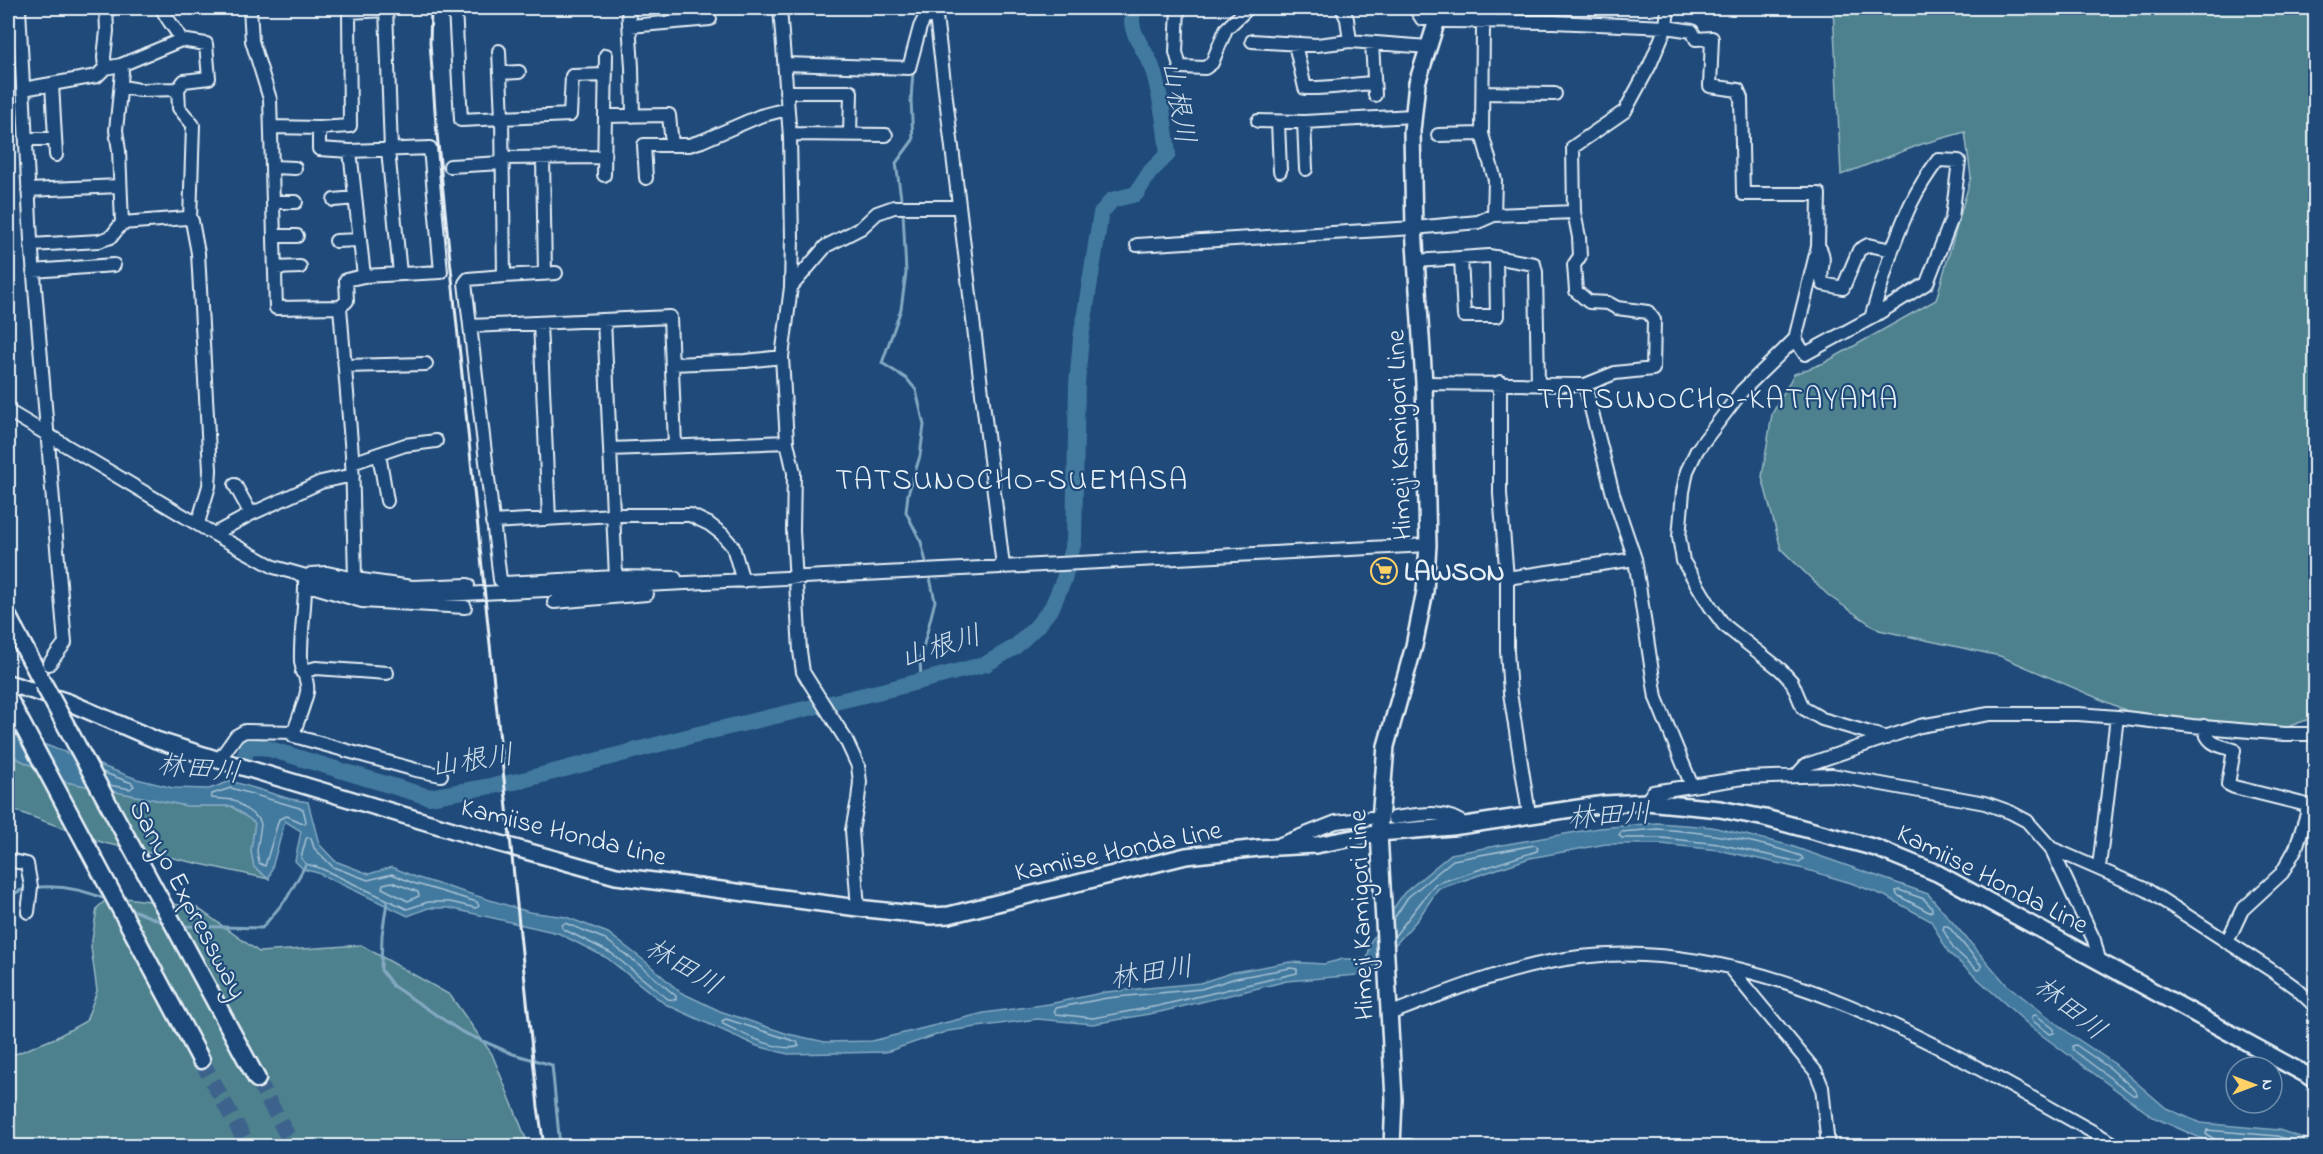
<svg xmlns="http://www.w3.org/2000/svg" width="2323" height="1154" font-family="'Indie Flower','Klee One',sans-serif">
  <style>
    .green { fill: #4d818e; stroke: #9ab9c3; stroke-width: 1.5 }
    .water { fill: #42799e; stroke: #84a9c2; stroke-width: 1.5 }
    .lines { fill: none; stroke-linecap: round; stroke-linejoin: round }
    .shore { stroke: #a6c1d4; stroke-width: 1.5 }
    .stream { stroke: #84a9c2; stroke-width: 3 }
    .river { stroke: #42799e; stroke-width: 16 }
    .highway-tunnel { stroke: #3d638d; stroke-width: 16; stroke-dasharray: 16 8; stroke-linecap: butt }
    .minor-casing { stroke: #e8f1f8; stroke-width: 16 }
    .major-casing { stroke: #e8f1f8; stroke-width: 20 }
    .highway-casing { stroke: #e8f1f8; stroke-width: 21 }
    .minor { stroke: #1f4a7a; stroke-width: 12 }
    .major { stroke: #1f4a7a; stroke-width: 15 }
    .highway { stroke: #1f4a7a; stroke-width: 16 }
    .rail { stroke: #e8f1f8; stroke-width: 3 }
    .highway-bridge-casing { stroke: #e8f1f8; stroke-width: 21; stroke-linecap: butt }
    .highway-bridge { stroke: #1f4a7a; stroke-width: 16 }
    .labels { text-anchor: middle; stroke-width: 4.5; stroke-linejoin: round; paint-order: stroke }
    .street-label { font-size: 27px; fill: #e8f1f8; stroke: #1f4a7a }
    .poi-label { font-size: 27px; font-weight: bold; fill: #e8f1f8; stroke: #1f4a7a; text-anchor: start }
    .water-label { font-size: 28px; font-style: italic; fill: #cfdfea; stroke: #1f4a7a }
    .quarter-label { font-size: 30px; letter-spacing: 1.5px; fill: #e8f1f8; stroke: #1f4a7a }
  </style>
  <rect width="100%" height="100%" fill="#1f4a7a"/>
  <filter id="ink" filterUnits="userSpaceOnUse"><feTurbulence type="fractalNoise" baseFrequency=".0167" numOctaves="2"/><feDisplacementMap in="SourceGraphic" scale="12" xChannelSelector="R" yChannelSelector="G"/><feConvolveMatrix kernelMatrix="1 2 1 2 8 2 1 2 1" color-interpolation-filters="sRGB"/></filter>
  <g filter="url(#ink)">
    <path class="green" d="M1833 8H2315V717L2279 730 2132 713 2000 656 1879 630 1829 596 1781 549 1762 477 1772 414 1794 374 1824 363 1936 300 1971 177 1965 132 1922 144 1841 175Z
      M8 754 66 782 187 806H231L255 823 251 851 254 867 269 879 104 843 8 808Z
      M110 896 196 907 259 952 361 945 450 995 492 1054 529 1146H8V1057L55 1038 86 1021 97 991 91 947 97 908Z"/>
    <path class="water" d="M8 731 137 779 173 788 209 789 231 781 290 799 308 802 319 844 335 861 369 874 392 867 415 877 529 912 566 917 608 933 646 962 680 992 720 1011 788 1034 825 1042 872 1041 984 1013 1049 1004 1106 992 1200 983 1234 972 1290 962 1324 964 1343 959H1367L1371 941 1404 893 1451 854 1599 828 1657 823 1712 827 1788 845 1928 894 2006 984 2070 1034 2115 1064 2166 1108 2200 1123 2279 1130 2315 1142V1146H2218L2153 1117 2032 1028 1948 952 1931 921 1885 896 1851 883 1804 869 1718 850 1661 844H1606L1530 858 1438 889 1418 919 1395 945 1373 967 1357 975 1287 981 1160 1012 1093 1024 1037 1019 948 1031 886 1052 788 1054 757 1046 665 1004 607 958 558 933 449 908H428L408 916 318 873 303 869 295 861 301 831 285 821 269 879 254 867 251 851 255 823 232 806H187L66 782 8 754Z"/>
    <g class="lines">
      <path class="shore" d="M102 772 132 783 134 786 130 789 109 785
        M231 788 303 809 306 821 305 824 287 816 279 819 265 866 259 863 257 851 261 824 259 819 234 800 211 798 212 794Z
        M1657 829C1706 832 1755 840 1801 856L1803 859 1799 862 1719 844 1662 838H1622L1619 835 1621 832Z
        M308 837 311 838 314 848 333 867 368 880 392 874 413 883 477 902 479 906 476 908 450 902H428L407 909 320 868 306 864 301 858 306 839Z
        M392 882 418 892 419 896 408 901 382 888 383 884Z
        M1899 890 1924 899 1932 908V911L1929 912 1897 895 1896 891Z
        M1393 920 1408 897 1453 860 1535 845 1538 847 1537 851 1435 884 1394 937
        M565 923 605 939 642 967 676 996V1000L668 999 611 953 563 929 562 925Z
        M1944 926H1948L1981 965V969L1977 970 1953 948 1943 929Z
        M1290 968 1297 969V973L1158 1006 1093 1018 1056 1014 1054 1012 1056 1008 1107 998 1201 989 1236 978Z
        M2036 1015 2054 1029V1033L2050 1034 2032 1020V1016Z
        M726 1019 797 1042 799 1046C781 1054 741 1033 723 1024L722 1021Z
        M2076 1045 2111 1069 2136 1091 2137 1095H2133L2073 1050 2072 1046Z
        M2218 1146 2216 1140 2206 1134 2207 1130 2277 1136 2310 1146
        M2225 1146 2226 1141 2228 1139 2276 1144 2285 1146"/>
      <path class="stream" d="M902 205 896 163 913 140 911 100 913 71
        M903 211 906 273 901 309 882 363 907 379 916 390 924 425 920 456 908 494 906 512 921 542 927 566
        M921 679 920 660 935 601 929 573
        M33 888C59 884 84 890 108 900
        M8 899 15 893 27 888
        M387 902 382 935 381 970 393 986 462 1032 513 1054 552 1065 560 1146
        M128 908 167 924
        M182 926 262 928 287 898 305 866"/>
      <path class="river" d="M244 759 247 748 263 747 429 797 519 781 694 735 890 689 986 664 1015 647 1037 626 1052 607 1064 579 1074 541 1077 384 1081 338 1101 213 1112 200 1136 194 1150 172 1168 154C1165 125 1161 95 1152 67 1144 46 1126 32 1134 8"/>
      <path class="highway-tunnel" d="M201 1060 248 1146
        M257 1079 293 1146"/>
      <defs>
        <path id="minor" d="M19 8 31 240 65 643 49 664
          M162 8C167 21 176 28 181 40L206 44 209 78 184 81 178 89
          M250 8 252 41 270 99 276 308 340 307
          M386 8 391 150
          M455 8 461 120 502 118 504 276 468 279 465 283 500 580 505 583 616 577
          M628 8 632 67 633 116
          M780 8 790 137 792 238 791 287 782 357 787 442 794 473 793 531 800 651 803 672 846 740 858 766 860 782 858 800 852 830 858 908
          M935 8 1003 566
          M1178 8 1176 52 1180 67 1205 68 1212 63 1226 29 1248 8
          M1342 8 1347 19 1350 41
          M1415 8 1422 19H1437L1445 21 1553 22 1666 27 1692 31 1696 39 1712 38 1710 86 1738 90 1741 98 1743 194H1819L1818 246 1795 339 1742 391 1697 450 1687 471 1683 492 1679 537 1683 561 1710 606 1724 625 1781 670 1792 682 1803 708 1822 719 1887 738
          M1491 8 1483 27 1482 134 1495 180 1494 215
          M630 26 710 19
          M1252 41 1317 45 1350 41 1428 47
          M1372 43 1375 95
          M1295 44 1305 88C1327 89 1352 84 1374 83
          M499 51 502 118 570 115 572 76 606 75
          M785 64 909 68 920 27 925 17 936 15
          M121 65 181 40
          M105 68 121 65 122 72 116 130 119 151 122 223 187 218 192 221 198 253 210 470 209 486 198 523
          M500 73 519 72
          M52 84 56 155
          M122 87 140 90 178 89 179 108 193 125 190 220
          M23 89 97 76 105 68 104 57 107 31 106 8
          M786 92H851L850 135
          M1483 93 1555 94
          M605 116 669 115 672 145
          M1258 121 1304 122 1413 116
          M1278 122 1280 171
          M1304 122 1306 169
          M272 127 319 128V149L350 151 430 148 441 272 364 276 346 280 347 301 340 307 352 455 355 579 327 573 311 574
          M319 128 350 126 349 12 386 10
          M790 134 886 135
          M1438 135 1482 134
          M26 139H55
          M388 150 400 274
          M350 151 364 276
          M502 158 604 157
          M543 158 545 274
          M450 166 502 163
          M273 167 295 168
          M604 175 606 55
          M646 178 644 145H689L702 141 760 116 787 109
          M28 190 120 186
          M334 200 355 198
          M274 202H296
          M274 236H297
          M336 241 360 240
          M31 245 99 241 111 237 122 223
          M1137 245 1414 228 1478 222 1494 215 1574 212
          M1818 246C1829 260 1817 271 1823 284L1843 288 1859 250 1868 245 1892 250C1906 213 1914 192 1938 160L1959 161 1952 218 1927 283 1871 318 1892 250
          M1461 258 1464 316H1497L1496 257
          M1416 261 1489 256 1534 264 1536 272 1538 384
          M275 268 300 267
          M33 271 114 265
          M504 276 556 273
          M791 287 826 246 861 228 877 213 894 207H959
          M604 320 616 577 675 578
          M540 323 549 519
          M470 326 670 317 675 446
          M1795 339 1805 354 1871 318
          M672 364 745 361 782 357
          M345 366 426 364
          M1500 382V494L1507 578V651L1510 693 1529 814
          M1424 383 1585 385 1615 373 1653 369 1654 320 1648 312 1617 308 1608 303 1589 302 1576 291 1574 265 1580 256 1579 237 1574 212 1573 147 1625 111 1650 65 1666 27 1668 8
          M1585 385 1613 494 1635 559 1656 698 1692 786
          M8 411 214 534 274 567 356 590 424 596C759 581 1093 561 1428 545
          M610 449 787 442
          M379 454 387 501
          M352 463 405 445 436 441
          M235 485 251 514
          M492 522 613 515H690L709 524 722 534 733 547 743 581
          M214 534 251 514 321 482 353 475
          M1507 578 1635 559
          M355 579 412 587 468 585
          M305 584 362 601 465 607
          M554 602 647 594
          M302 672 316 668 387 673
          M2204 726C2207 745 2218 745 2234 750L2228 784 2234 787 2307 805V814L2296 848 2282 873 2242 910 2227 942
          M291 733 294 736 416 770 441 775
          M219 760 236 736 245 731 294 732C298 719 304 706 307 692 309 681 302 672 301 661 300 633 306 605 305 577
          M1796 776 1806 765 1920 726 1989 714H2078L2117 717 2192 726 2285 734H2316
          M1646 802 1653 792 1743 778 1832 775 1985 803 2010 812 2027 821 2051 848 2094 940 2099 960
          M1394 818C1418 815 1445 808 1465 825
          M1280 844 1336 822 1370 818
          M2051 848 2147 890 2271 970 2296 988 2316 1007
          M8 860 27 864 31 887 28 912
          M2099 867 2117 717
          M1729 967 1816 1072 1822 1087 1828 1146
          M1389 1014C1451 990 1514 965 1580 957 1768 935 1961 1059 2118 1146
          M1392 1146H1410"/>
        <path id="major" d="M8 683 68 702 156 740 219 760 483 839 616 876 858 908 931 916 949 915 1186 856 1259 848 1316 845 1379 833 1452 827 1605 804 1646 802 1720 809 1765 818 1876 848 1937 873 2316 1080
          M1392 1146 1394 1099 1379 833 1386 746 1414 646 1425 591 1428 545 1424 383 1414 228 1412 131 1417 83 1441 8"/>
        <path id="highway" d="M8 617 43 683
          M8 698 201 1060
          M182 940 257 1079"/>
      </defs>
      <use href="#minor" class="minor-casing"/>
      <use href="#major" class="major-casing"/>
      <use href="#highway" class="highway-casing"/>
      <use href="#minor" class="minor"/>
      <use href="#major" class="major"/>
      <use href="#highway" class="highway"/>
      <path class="rail" d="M431 8 430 43 436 124 538 1107 544 1146"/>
      <defs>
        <path id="highway-bridge" d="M43 683 182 940"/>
      </defs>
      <use href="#highway-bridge" class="highway-bridge-casing"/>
      <use href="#highway-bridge" class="highway-bridge"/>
    </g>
  </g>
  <defs>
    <symbol id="supermarket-ring" viewBox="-11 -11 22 22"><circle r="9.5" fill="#1f4a7a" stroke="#ffd166" stroke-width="1.5"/><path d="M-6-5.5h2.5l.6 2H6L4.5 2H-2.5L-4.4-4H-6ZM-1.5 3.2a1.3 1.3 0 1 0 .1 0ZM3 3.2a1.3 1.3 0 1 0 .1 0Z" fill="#ffd166"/></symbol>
  </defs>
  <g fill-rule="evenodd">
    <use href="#supermarket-ring" x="1369" y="556" width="30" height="30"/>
  </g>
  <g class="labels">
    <g class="street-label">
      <text transform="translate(1398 435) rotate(-92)" y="9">Himeji Kamigori Line</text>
      <text transform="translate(564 831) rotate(14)" y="9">Kamiise Honda Line</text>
      <text transform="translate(1118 850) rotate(-12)" y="9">Kamiise Honda Line</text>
      <text transform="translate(1993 878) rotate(27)" y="9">Kamiise Honda Line</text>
      <text transform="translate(189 899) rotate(62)" y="9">Sanyo Expressway</text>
      <text transform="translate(1360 915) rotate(-92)" y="9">Himeji Kamigori Line</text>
    </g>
    <g class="poi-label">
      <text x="1404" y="580">LAWSON</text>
    </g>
    <g class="water-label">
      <text transform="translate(1180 102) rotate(80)" y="10">山根川</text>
      <text transform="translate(940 645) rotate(-17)" y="10">山根川</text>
      <text transform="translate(472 759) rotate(-9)" y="10">山根川</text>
      <text transform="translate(199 767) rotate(6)" y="10">林田川</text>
      <text transform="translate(1609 814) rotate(-4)" y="10">林田川</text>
      <text transform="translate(684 965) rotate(31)" y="10">林田川</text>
      <text transform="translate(1151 971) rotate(-9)" y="10">林田川</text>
      <text transform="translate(2071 1007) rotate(39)" y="10">林田川</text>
    </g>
    <g class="quarter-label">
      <text x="1718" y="408">TATSUNOCHO-KATAYAMA</text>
      <text x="1012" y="489">TATSUNOCHO-SUEMASA</text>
    </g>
  </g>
  <rect width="2323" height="1154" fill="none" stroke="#1f4a7a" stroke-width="30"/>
  <rect x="15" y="15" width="2293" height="1124" fill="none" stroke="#e8f1f8" stroke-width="2" filter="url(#ink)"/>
  <g transform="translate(2254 1085) rotate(90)"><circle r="28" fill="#1f4a7a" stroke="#6f8dac" stroke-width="1.5"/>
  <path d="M0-4.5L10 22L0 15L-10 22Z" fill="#ffd166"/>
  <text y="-9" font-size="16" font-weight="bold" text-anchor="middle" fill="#e8f1f8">N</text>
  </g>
</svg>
